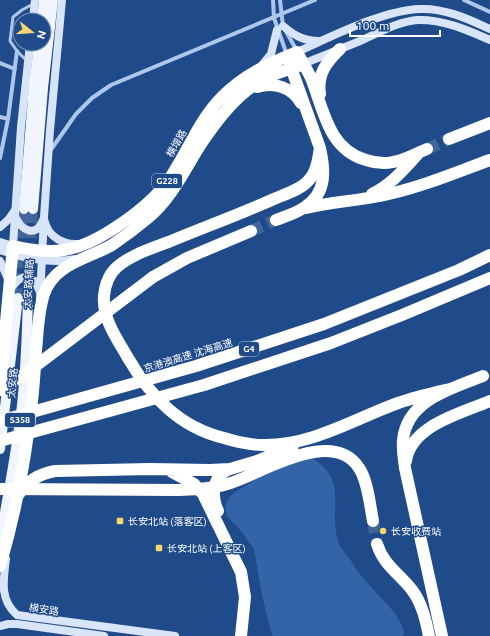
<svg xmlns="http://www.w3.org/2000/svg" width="490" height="636" font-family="Ubuntu,'Noto Sans SC',sans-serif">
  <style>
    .green { fill: #3464a8 }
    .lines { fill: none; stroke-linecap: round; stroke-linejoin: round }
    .primary-tunnel { stroke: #41669c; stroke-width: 10; stroke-dasharray: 10 5; stroke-linecap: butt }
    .highway-tunnel { stroke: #41669c; stroke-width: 12; stroke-dasharray: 12 6; stroke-linecap: butt }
    .lane { stroke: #acc7eb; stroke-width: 3 }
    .street { stroke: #acc7eb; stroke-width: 4 }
    .secondary { stroke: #d8e5f9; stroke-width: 8 }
    .primary { stroke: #f1f6fe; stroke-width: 10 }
    .highway { stroke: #fff; stroke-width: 12 }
    .highway-bridge { stroke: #fff; stroke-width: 12 }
    .poi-dot { fill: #f9d56d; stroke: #204b8b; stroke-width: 1.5 }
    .labels { text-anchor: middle; stroke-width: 3; stroke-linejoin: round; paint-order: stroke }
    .shield { fill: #204b8b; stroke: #bcc9dc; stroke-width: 1 }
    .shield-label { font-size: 9px; font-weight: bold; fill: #fff }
    .street-label { font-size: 10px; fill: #fff; stroke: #204b8b }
    .poi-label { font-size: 10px; fill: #fff; stroke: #204b8b; text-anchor: start }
  </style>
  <rect width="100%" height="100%" fill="#204b8b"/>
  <path class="green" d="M312 458C350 481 327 511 339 544 341 549 346 554 350 559 354 566 358 573 364 579 378 597 398 610 404 632L402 636H273L270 628 262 595 254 549 241 531 227 516 225 506 231 495 267 472 289 461Z"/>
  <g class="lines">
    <path class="primary-tunnel" d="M18 298 24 209
      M28 298 33 209"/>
    <path class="highway-tunnel" d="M427 149 449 139
      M251 231 276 220
      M373 521 377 544"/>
    <path class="lane" d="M27 61 17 51 10 41 13 17 22 10 33 4"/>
    <path class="street" d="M273 0 274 18 287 55
      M280 0 283 26 297 51
      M464 0 490 12
      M0 63 15 69
      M0 117 8 119
      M50 151 76 114 92 98 111 85 315 0
      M0 158 8 119 17 51"/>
    <path class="secondary" d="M33 20 35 0
      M283 26C295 36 304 41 319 41
      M297 52C331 37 383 10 420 9 445 8 468 19 490 29
      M303 64C322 56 341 49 360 41 379 33 396 22 417 20 443 19 467 30 490 40
      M262 65 271 54 277 30
      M15 216C21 230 36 239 43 220
      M45 222C48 236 63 245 77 244
      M0 227 9 219 15 210
      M0 242 13 246 21 127 30 44
      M0 250C25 259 50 264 76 259
      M0 261 8 279
      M10 289 18 280 25 277 35 281 40 292
      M40 298 44 217 50 130 62 0
      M6 559C3 582 0 600 17 615L175 636
      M0 626 8 624H17L104 636"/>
    <path class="primary" d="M42 20 44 0
      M24 209 34 86 39 44
      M33 209 43 88 53 0
      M0 449 18 298
      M0 540C8 495 17 450 22 405 26 369 27 334 28 298"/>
    <path class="highway" d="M257 87C274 82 292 87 301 103
      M320 94C317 75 326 62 340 49
      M449 139 490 123
      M320 148C318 159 317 172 308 181 300 190 285 194 274 199 240 214 205 227 171 241 153 248 132 254 117 267 109 274 105 286 104 296 102 319 118 340 128 358 151 397 179 427 224 438 237 442 250 445 263 445 311 446 354 419 398 403 415 397 433 393 450 389
      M372 194C391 185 403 170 417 155
      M306 208C330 202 355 201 379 196 417 189 454 173 490 160
      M276 220C286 216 297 213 305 207 327 193 325 170 320 148L289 62
      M153 277 187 258 251 231
      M0 387 13 246C30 250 47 253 64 250 98 245 151 206 170 178 188 151 199 120 222 97 243 75 270 63 297 52 301 60 307 69 311 78 324 110 328 149 366 160 375 163 384 164 393 162 405 160 417 153 427 149
      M406 461C411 425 462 413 490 401
      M268 467C294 456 339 437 359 468 368 481 370 506 373 521
      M172 472 194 484 203 494 241 572 245 597 241 636
      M18 495C28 481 38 474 55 471L150 469 210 470 230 469 257 461 293 446
      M218 511C211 496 212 477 229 469
      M377 544C384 566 399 573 412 590 422 603 426 621 429 636
      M0 566C16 512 26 457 32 401 34 384 35 367 36 350 38 331 38 312 44 294 55 263 88 259 112 245 124 237 136 228 148 218 173 197 185 168 203 141 217 120 233 99 254 85 267 75 288 70 303 64
      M442 636 405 468C404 459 402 450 403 440 407 400 451 389 483 376"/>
    <path class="highway-bridge" d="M0 390 29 371 153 277
      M0 421 196 366 324 324 459 270 490 255
      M0 441 204 385 331 343 402 315 490 278
      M0 489 179 490C191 490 204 489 216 487 234 484 252 474 268 467"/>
  </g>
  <g class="poi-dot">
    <rect x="116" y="517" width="8" height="8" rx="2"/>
    <circle cx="383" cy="531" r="4"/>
    <rect x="155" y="544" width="8" height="8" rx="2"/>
  </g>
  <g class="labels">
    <g class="shield">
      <rect x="152" y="174" width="30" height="14" rx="3"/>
      <rect x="239" y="342" width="20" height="14" rx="3"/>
      <rect x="5" y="413" width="30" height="14" rx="3"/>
    </g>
    <g class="shield-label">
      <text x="167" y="184">G228</text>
      <text x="249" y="352">G4</text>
      <text x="20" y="423">S358</text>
    </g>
    <g class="street-label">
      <text transform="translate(176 143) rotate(-60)" y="4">横增路</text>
      <text transform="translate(28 284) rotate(-87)" y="4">太安路辅路</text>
      <text transform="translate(188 355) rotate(-17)" y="4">京港澳高速 沈海高速</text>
      <text transform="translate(12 383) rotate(-85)" y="4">太安路</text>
      <text transform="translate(44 609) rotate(8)" y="4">横安路</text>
    </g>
    <g class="poi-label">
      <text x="128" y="525">长安北站 (落客区)</text>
      <text x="391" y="535">长安收费站</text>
      <text x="167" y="552">长安北站 (上客区)</text>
    </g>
  </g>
  <g transform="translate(32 32) rotate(107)"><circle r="19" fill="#204b8b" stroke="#7993b9"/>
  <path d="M0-3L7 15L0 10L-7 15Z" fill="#f9d56d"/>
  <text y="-6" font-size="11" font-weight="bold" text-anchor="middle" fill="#ffffff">N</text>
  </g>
  <path d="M350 30v6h90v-6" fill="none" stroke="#ffffff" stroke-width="2"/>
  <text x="356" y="30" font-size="12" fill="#ffffff" stroke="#204b8b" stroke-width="3" paint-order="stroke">100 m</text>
</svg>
